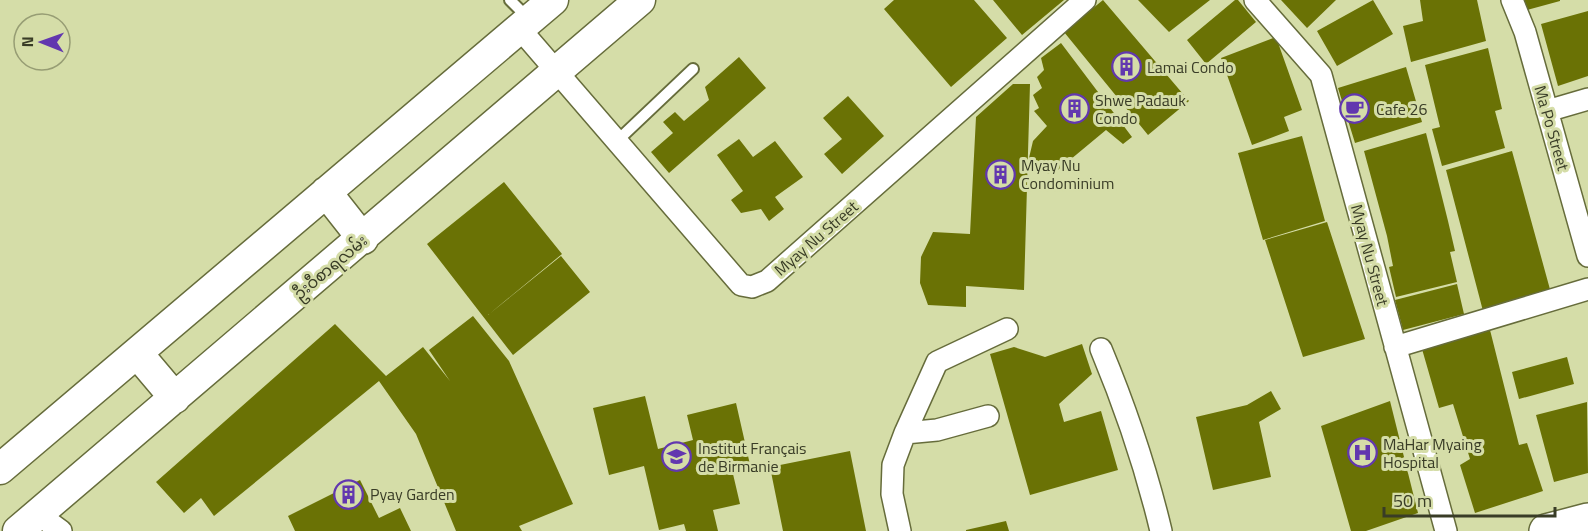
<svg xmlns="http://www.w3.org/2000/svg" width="1588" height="531" font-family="'Titillium Web','Noto Sans Myanmar',sans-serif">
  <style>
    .building { fill: #6a7205 }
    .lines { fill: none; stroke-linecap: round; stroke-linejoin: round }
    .service-casing { stroke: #666c3b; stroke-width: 14 }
    .minor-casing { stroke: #666c3b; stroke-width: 24 }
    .secondary-casing { stroke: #666c3b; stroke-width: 33 }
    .trunk-casing { stroke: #666c3b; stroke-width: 36 }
    .service { stroke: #fff; stroke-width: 10 }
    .minor { stroke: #fff; stroke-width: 21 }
    .secondary { stroke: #fff; stroke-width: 30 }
    .trunk { stroke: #fff; stroke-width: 33 }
    .labels { text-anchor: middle; stroke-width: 6; stroke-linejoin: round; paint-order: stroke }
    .poi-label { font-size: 16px; fill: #393c26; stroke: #d5dda8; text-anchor: start }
    .street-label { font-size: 16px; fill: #393c26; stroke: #d5dda8 }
  </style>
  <rect width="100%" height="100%" fill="#d5dda8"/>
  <path class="building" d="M894 0H974L1007 38 951 87 884 9Z
    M993 0H1064L1022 35Z
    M1103 0 1189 101 1148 135 1064 32Z
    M1138 0H1210L1169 32Z
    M1235 0H1238L1256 22 1206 64 1187 40Z
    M1281 0H1336L1307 28Z
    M1373 0 1393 34 1337 66 1317 31Z
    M1420 0H1477L1486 41 1411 62 1403 26 1423 21Z
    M1524 0H1560V1L1527 10Z
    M1588 11V76L1558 86 1541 24Z
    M1276 37 1302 110 1284 117 1289 131 1252 145 1221 58Z
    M1061 43 1132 137 1123 144 1106 130 1053 174 1036 172 1029 158 1033 141 1047 126 1034 111 1039 108 1033 95 1042 88 1037 77 1044 70 1041 58Z
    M1488 48 1502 109 1495 111 1505 148 1442 166 1432 129 1440 127 1425 65Z
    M739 57 766 88 669 173 651 152 673 133 663 122 675 112 684 121 709 100 705 87Z
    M1406 67 1422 122 1355 143 1338 88Z
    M1013 84H1030L1024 290 966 286V307L928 305 920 283 921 257 933 232 970 234 976 117Z
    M848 96 884 136 842 174 824 154 842 139 823 118Z
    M1426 133 1448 221 1455 251 1450 252 1457 282 1396 297 1389 267 1393 266 1387 236 1364 151Z
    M1302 136 1325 221 1263 240 1238 153Z
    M739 139 753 157 775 141 803 177 775 197 784 209 769 221 761 209 741 213 731 200 743 191 717 155Z
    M1512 151 1551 293 1483 311 1446 170Z
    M504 182 562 254 488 315 561 256 590 292 513 355 427 244Z
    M1327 222 1365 339 1303 357 1265 240Z
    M1457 284 1464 314 1403 330 1395 300Z
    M473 316 509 361 573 504 519 526 522 531H456L416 434 379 381 214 516 201 498 184 513 156 482 335 324 386 376 423 347 450 381 429 350Z
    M1490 330 1519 445 1527 443 1543 491 1475 513 1460 465 1470 459 1453 404 1439 408 1422 349Z
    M1082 344 1092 374 1059 404 1064 422 1101 411 1118 470 1030 495 990 354 1014 347 1045 357Z
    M1567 357 1574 384 1519 399 1512 372Z
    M1271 391 1281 409 1259 422 1271 477 1213 490 1196 417 1247 405Z
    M645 396 658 449 693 440 687 415 736 403 751 469 733 474 740 504 713 510 718 531H686L684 524 659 530 644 466 609 475 593 408Z
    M1390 401 1418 513 1366 531H1351L1321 426Z
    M1587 402 1588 473 1554 482 1536 415Z
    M850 451 866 531H783L770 467Z
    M360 480 379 518 400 508 411 531H295L288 516Z
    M1006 521 1009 531H966V530Z"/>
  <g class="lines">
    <defs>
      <path id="service" d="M510 0 529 19
        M616 142 693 69"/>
      <path id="minor" d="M1255 0 1321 75 1446 531
        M1512 0 1525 32 1588 256
        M520 29 741 285 752 287 767 281 1085 0
        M1547 111 1588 99
        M1395 347 1588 289
        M1101 349C1126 409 1146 468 1161 531
        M905 433 937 362 1007 329
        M38 514 61 531
        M900 531 892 494 893 465 905 433 937 430 988 416"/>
      <path id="secondary" d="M326 192 363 239
        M137 353 175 398
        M0 469 553 0
        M18 531 640 0"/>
      <path id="trunk" d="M1546 531 1588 520"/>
    </defs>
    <use href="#service" class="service-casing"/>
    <use href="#minor" class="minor-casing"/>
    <use href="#secondary" class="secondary-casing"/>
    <use href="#trunk" class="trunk-casing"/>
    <use href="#service" class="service"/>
    <use href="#minor" class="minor"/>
    <use href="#secondary" class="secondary"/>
    <use href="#trunk" class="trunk"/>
  </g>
  <defs>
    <symbol id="building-ring" viewBox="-11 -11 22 22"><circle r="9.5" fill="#d5dda8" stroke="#6237af" stroke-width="1.5"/><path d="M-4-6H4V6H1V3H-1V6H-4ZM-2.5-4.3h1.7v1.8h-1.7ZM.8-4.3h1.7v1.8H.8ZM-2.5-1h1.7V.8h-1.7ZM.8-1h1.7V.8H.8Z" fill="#6237af"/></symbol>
    <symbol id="cafe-ring" viewBox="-11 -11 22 22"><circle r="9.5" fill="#d5dda8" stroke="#6237af" stroke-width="1.5"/><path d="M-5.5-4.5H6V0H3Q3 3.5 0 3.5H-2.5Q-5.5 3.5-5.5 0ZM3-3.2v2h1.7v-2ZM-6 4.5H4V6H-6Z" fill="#6237af"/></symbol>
    <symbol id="hospital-ring" viewBox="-11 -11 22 22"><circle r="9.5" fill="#d5dda8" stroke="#6237af" stroke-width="1.5"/><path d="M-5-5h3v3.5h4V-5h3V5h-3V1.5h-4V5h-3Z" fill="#6237af"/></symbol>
    <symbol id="school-ring" viewBox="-11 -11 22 22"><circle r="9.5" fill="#d5dda8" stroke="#6237af" stroke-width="1.5"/><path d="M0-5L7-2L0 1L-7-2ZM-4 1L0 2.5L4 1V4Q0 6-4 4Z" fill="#6237af"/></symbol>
  </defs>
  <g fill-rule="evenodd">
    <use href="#building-ring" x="1110" y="50" width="33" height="33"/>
    <use href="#building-ring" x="1058" y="92" width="33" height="33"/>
    <use href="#cafe-ring" x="1338" y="92" width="33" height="33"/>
    <use href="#building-ring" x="984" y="158" width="33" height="33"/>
    <use href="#hospital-ring" x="1346" y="436" width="33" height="33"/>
    <use href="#school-ring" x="660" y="440" width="33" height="33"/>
    <use href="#building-ring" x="332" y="478" width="33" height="33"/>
  </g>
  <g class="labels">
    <g class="poi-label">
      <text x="1147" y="73">Lamai Condo</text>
      <text x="1095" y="106">Shwe Padauk<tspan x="1095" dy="18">Condo</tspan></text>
      <text x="1376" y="115">Cafe 26</text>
      <text x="1021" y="171">Myay Nu<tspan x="1021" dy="18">Condominium</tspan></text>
      <text x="1383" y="450">MaHar Myaing<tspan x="1383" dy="18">Hospital</tspan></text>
      <text x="698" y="454">Institut Français<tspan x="698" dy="18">de Birmanie</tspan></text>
      <text x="370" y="500">Pyay Garden</text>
    </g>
    <g class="street-label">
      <text transform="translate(1552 128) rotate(74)" y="6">Ma Po Street</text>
      <text transform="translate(816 238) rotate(-41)" y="6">Myay Nu Street</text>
      <text transform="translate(1370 255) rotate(75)" y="6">Myay Nu Street</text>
      <text transform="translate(330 267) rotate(-40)" y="6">ဦးဝီစာရလမ်း</text>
    </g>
  </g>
  <g transform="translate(42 42) rotate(271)"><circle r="28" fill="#d5dda8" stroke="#979d74" stroke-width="1.5"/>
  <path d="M0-4.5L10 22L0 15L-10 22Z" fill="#6237af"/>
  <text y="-9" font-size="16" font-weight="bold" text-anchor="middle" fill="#393c26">N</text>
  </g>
  <path d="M1384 507v9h171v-9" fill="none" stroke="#393c26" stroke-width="3"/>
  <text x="1393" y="507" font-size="18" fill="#393c26" stroke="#d5dda8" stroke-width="4.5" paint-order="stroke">50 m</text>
</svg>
